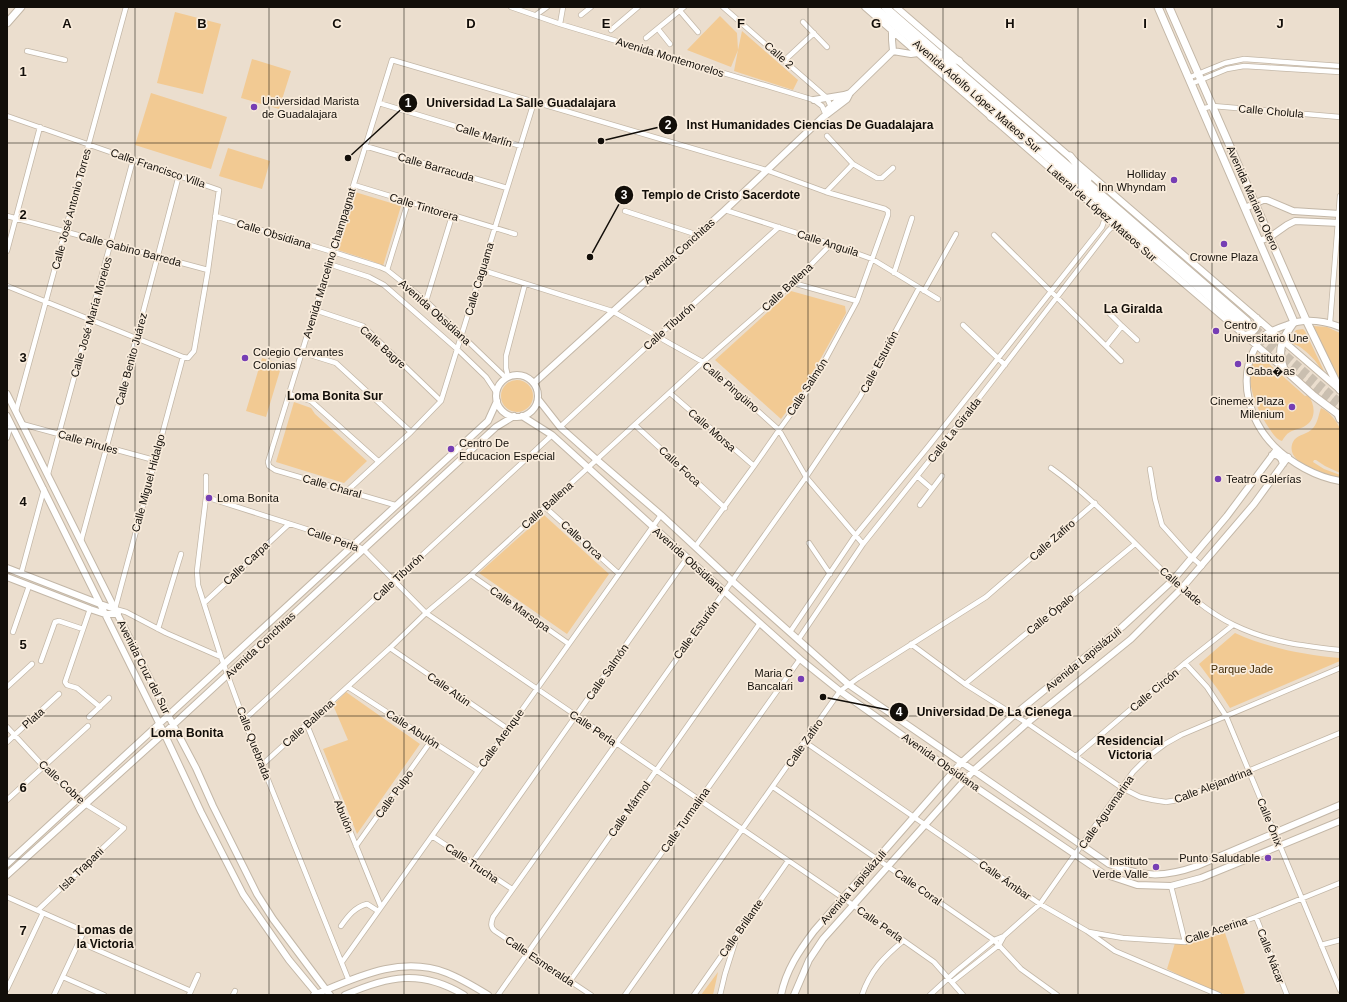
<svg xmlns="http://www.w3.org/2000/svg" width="1347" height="1002" font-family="Arial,sans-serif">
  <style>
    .green { fill: #f2ca93 }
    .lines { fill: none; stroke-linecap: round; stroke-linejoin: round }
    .primary-tunnel { stroke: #cabfb0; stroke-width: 7; stroke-dasharray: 7 3.5; stroke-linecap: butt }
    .street-casing { stroke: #c3b7a7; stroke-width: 6 }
    .secondary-casing { stroke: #c3b7a7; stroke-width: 8 }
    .primary-casing { stroke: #c3b7a7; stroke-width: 9 }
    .street { stroke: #fff; stroke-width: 4.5 }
    .secondary { stroke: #fff; stroke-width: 6 }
    .primary { stroke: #fff; stroke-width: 7 }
    .grid { fill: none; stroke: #120e09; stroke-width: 1; stroke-opacity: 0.55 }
    .poi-dot { fill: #763eb4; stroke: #f8ebdb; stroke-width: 1.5 }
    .labels { text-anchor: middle; stroke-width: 3.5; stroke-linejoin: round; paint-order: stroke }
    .street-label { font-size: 11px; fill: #120e09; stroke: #f8ebdb }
    .poi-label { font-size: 11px; fill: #120e09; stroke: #f8ebdb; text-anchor: start }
    .park-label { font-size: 11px; fill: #422b06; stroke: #f8ebdb }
    .neighbourhood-label { font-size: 12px; font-weight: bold; fill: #120e09; stroke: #f8ebdb }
    .grid-label { font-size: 13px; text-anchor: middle; font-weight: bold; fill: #120e09; stroke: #f8ebdb; stroke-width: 3.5; stroke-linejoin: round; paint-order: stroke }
    .leader { fill: none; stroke: #120e09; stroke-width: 1.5 }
    .callout-dot { fill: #120e09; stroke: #f8ebdb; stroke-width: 1.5 }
    .mark-label { font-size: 12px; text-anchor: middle; font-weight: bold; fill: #fff }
    .callout-label { font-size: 12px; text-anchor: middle; font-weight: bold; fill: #120e09; stroke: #f8ebdb; stroke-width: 3.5; stroke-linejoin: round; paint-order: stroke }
  </style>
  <rect width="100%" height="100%" fill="#ebdece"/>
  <path class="green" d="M175 12 221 24 203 94 157 83Z
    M720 16 737 33 738 50 742 31 798 80 793 90 734 71 738 50 731 67 687 50Z
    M252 59 291 71 279 109 241 98Z
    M151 93 227 117 211 169 135 145Z
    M228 148 270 161 262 189 219 176Z
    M355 192 401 206 383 266 372 261 338 250Z
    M791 291 845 306 846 313 805 387 781 419 715 360Z
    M1313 326 1327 327 1340 333V379L1336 375Z
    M1303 329 1305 331 1324 371 1321 370C1317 361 1308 353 1300 347 1296 344 1292 345 1289 341L1296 330Z
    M1257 353 1305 396 1308 395C1315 404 1317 419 1305 426 1301 429 1295 429 1290 432 1286 434 1284 438 1282 441 1276 439 1273 434 1269 428 1257 411 1240 372 1257 353Z
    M262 358 282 364 266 417 246 411Z
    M501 396a16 16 0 1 1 32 0a16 16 0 1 1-32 0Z
    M294 402 311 408 315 414 367 461 344 483 276 462Z
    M1321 408C1329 411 1337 421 1340 429 1342 436 1340 463 1340 473L1325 466 1316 460H1314L1313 462 1324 469 1340 475V478C1326 476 1283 463 1293 442 1296 435 1305 435 1311 430 1318 424 1318 416 1321 408Z
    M544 515 609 574 567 634 479 573Z
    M1235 633C1268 648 1304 655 1340 658V661L1230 708 1219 691 1199 664Z
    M346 692 420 744 357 834 323 749 348 740 333 705Z
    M1225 933 1245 993C1223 1002 1186 978 1167 969L1175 943 1187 944Z
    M718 972 713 995H701Z"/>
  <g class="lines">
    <path class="primary-tunnel" d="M1247 321 1340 402
      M1243 326 1340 409"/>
    <defs>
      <path id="street" d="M511 7 560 24 814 100 822 106 825 113
        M723 7 827 98 831 107
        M680 11 698 32
        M536 15 547 7
        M581 15 591 7
        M803 22 827 47
        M560 24 563 7
        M658 29 670 44
        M611 30 638 7
        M646 38 684 7
        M27 51 65 60
        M785 60 814 33
        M1188 78 1225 63 1244 59 1340 66
        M1191 84 1227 69 1244 66 1340 72
        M379 103 521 146
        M1201 109 1213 106 1340 117
        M7 116 219 190 208 270 194 351 188 358 183 357 7 286
        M827 136 853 164 877 178H882L893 168
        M365 146 507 188
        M354 185 515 234
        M826 192 853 164
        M725 210 831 244 872 259 938 299
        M625 211 698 235
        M7 216 208 270
        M215 216 333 252 380 267 387 270 426 301 506 378
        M994 235 1121 361
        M7 251 40 127
        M329 264 369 277 384 285 457 349 486 377 496 392
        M387 270 408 202
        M482 270 612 311 703 362 779 430 806 477 863 544
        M894 273 912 218
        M793 283 857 301
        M924 291 956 234
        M426 301 452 216
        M315 310 363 326 441 401
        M1330 323 1340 196
        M963 325 1005 365
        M1122 326 1137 340
        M1106 346 1122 326 1110 314
        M301 352 336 363 411 432
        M183 357 115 609 126 612 166 633 221 657
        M508 377 506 368V356L525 284
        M670 393 754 466
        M289 394 311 401 378 461
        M16 411 126 7
        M22 424 154 460
        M635 425 725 508
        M560 427 658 336 779 227
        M7 438 11 424
        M1051 468C1092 497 1126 535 1162 570 1184 591 1207 612 1234 625 1269 642 1303 646 1340 650
        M1150 469 1155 499 1162 525 1188 554 1202 566
        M48 474 133 160
        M206 476V497L197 571 198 585 221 657 244 720 349 981
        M917 476 932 489
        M347 491 411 432 441 401 534 102
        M206 497 353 544 363 549 426 613 843 898 934 962 963 995
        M395 505 275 470 269 466 268 462 392 60 766 170 826 192 885 209 888 211V215L857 301 823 364 804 396 779 430 754 466 695 547
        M920 505 942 476
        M545 507 619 574
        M81 541 136 339 179 175
        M809 543 830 574
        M21 574 44 489
        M471 575 569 644
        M204 603 289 524
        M90 609 65 682 67 685 77 688 100 707
        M158 629 181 554
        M13 632 29 586
        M790 632 855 536 927 448 1102 227 1104 221V215
        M798 640 863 544 976 402 1108 231 1111 228 1118 227
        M911 644 965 684 1027 723 1122 788 1140 797 1153 800 1166 802 1178 800 1340 733
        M390 648 508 729
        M41 661 55 622 59 621 83 629
        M1185 663 1207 687 1226 716 1340 990
        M965 684 1135 544
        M7 687 32 664
        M348 687 478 771
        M89 717 109 698
        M244 720 552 435
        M307 725 381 907
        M7 727 44 767 77 799 124 828 38 910
        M7 742 59 694
        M805 742 1040 904 1087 931 1115 951 1219 995
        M1076 756 1185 663 1233 625
        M262 765 390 648 426 613 471 575 703 362 793 283 831 244
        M773 787 994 940 1021 969 1057 995
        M7 800 88 726
        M432 836 512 889
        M356 846 431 741
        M472 863 687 558
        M1171 886 1185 942
        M7 897 84 931 54 995
        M1256 917 1287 995
        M341 926C348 916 355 907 367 904L378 911
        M1089 932 1123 938 1185 942 1256 917 1340 883
        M79 942 191 991
        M1321 945 1340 940
        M342 962 661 515
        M63 977 104 995
        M570 981 800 659
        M952 982 999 945 1004 936
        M7 989 43 913
        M189 995 198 975
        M233 995 235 991
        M498 995 760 623
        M591 995 495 931C490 927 491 923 493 917L806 477 860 397 919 288
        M625 995 840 691 858 678 986 597 1095 503
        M694 995 788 861
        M720 995 725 974 737 936
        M862 995C870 971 884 957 903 941
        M930 995 955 972 994 940 1004 936 1040 904 1133 772 1149 756 1165 744 1181 735 1340 668"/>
      <path id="secondary" d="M865 7 1104 215 1283 368
        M896 7 1339 389
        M892 30V40L893 51
        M893 51 911 54 918 53
        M814 100 844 95
        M826 111 844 95 850 93
        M1245 208 1263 200H1267L1293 211 1340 214
        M1259 241 1270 237 1287 225 1295 221 1340 223
        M1340 327C1322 320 1305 318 1287 325 1278 328 1269 331 1262 337 1259 340 1256 346 1254 350 1238 381 1250 422 1274 446 1291 463 1316 477 1340 481
        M1244 335C1253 334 1259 328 1257 318
        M496 396a21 21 0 1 1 42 0a21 21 0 1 1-42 0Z
        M534 383 725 210 822 118 847 99 850 93 893 51
        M7 394 168 715 196 768 213 806 257 894 273 919 330 995
        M538 399 560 427 597 460 661 515 731 580 848 684 1109 864C1143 877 1163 878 1197 866L1340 805
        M7 416 164 733 201 812 243 894 289 960 318 995
        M522 416 552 435 724 591 800 659 840 691 965 780 1104 874 1137 885 1171 886 1201 878 1340 821
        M1272 455C1279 454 1282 458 1283 464
        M7 568 100 604 115 609
        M7 577 90 609 105 614H118
        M7 864 488 421 497 401
        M7 875 173 725 496 427 514 416
        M314 995C357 977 401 955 447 973 462 979 475 987 488 995
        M345 995C388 976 421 969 464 995
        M781 995C786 970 799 951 814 931L961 763 1014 715 1122 627 1173 580 1227 516 1277 449
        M794 995 809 960 823 939 973 771 1027 723 1131 639 1182 588 1254 504 1288 457"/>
      <path id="primary" d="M874 7 1243 326
        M885 7 1247 321
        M1158 7 1294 322C1283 337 1276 350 1284 369L1314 396 1338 414 1340 419
        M1169 7 1306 320 1340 390
        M7 23 21 7
        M942 54 959 61
        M991 117 1005 125
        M1070 156 1088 179"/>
    </defs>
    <use href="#street" class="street-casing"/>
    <use href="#secondary" class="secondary-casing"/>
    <use href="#primary" class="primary-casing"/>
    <use href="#street" class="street"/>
    <use href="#secondary" class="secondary"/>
    <use href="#primary" class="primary"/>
  </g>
  <path class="grid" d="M135 7V995M269 7V995M404 7V995M539 7V995M674 7V995M808 7V995M943 7V995M1078 7V995M1212 7V995M7 143H1340M7 286H1340M7 429H1340M7 573H1340M7 716H1340M7 859H1340"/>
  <g class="poi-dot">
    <circle cx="254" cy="107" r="4"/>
    <circle cx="1174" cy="180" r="4"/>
    <circle cx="1224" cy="244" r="4"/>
    <circle cx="1216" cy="331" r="4"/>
    <circle cx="245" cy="358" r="4"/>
    <circle cx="1238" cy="364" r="4"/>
    <circle cx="1292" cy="407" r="4"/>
    <circle cx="451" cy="449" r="4"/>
    <circle cx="1218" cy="479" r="4"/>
    <circle cx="209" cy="498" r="4"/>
    <circle cx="801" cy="679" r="4"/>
    <circle cx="1268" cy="858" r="4"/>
    <circle cx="1156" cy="867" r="4"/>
  </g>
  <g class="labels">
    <g class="street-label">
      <text transform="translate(779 55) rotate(41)" y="4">Calle 2</text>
      <text transform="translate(670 57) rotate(17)" y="4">Avenida Montemorelos</text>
      <text transform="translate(977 96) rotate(41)" y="4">Avenida Adolfo López Mateos Sur</text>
      <text transform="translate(1271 111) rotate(5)" y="4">Calle Cholula</text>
      <text transform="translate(484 135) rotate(17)" y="4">Calle Marlín</text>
      <text transform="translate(436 167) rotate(16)" y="4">Calle Barracuda</text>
      <text transform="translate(158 168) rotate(19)" y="4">Calle Francisco Villa</text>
      <text transform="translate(1253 198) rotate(66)" y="4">Avenida Mariano Otero</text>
      <text transform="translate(424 207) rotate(17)" y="4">Calle Tintorera</text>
      <text transform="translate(71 209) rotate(-75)" y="4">Calle José Antonio Torres</text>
      <text transform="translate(1102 213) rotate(41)" y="4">Lateral de López Mateos Sur</text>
      <text transform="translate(274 234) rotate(17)" y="4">Calle Obsidiana</text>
      <text transform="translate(828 243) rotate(18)" y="4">Calle Anguila</text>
      <text transform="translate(130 249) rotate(15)" y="4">Calle Gabino Barreda</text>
      <text transform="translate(679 251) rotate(-42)" y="4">Avenida Conchitas</text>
      <text transform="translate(329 263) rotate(-73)" y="4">Avenida Marcelino Champagnat</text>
      <text transform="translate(479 279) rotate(-73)" y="4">Calle Caguama</text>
      <text transform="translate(787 287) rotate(-43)" y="4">Calle Ballena</text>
      <text transform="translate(435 312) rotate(42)" y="4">Avenida Obsidiana</text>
      <text transform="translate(91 317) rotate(-74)" y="4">Calle José María Morelos</text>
      <text transform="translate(669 326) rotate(-42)" y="4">Calle Tiburón</text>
      <text transform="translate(383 347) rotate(42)" y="4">Calle Bagre</text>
      <text transform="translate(131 359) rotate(-75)" y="4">Calle Benito Juárez</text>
      <text transform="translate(879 362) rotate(-62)" y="4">Calle Esturión</text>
      <text transform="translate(731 387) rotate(41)" y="4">Calle Pingüino</text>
      <text transform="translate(807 387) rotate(-57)" y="4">Calle Salmón</text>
      <text transform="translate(712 430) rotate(41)" y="4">Calle Morsa</text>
      <text transform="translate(954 430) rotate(-52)" y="4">Calle La Giralda</text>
      <text transform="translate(88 442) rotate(16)" y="4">Calle Pirules</text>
      <text transform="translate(680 466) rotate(43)" y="4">Calle Foca</text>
      <text transform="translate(148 483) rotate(-75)" y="4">Calle Miguel Hidalgo</text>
      <text transform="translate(332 486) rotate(16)" y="4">Calle Charal</text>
      <text transform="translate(547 505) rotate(-42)" y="4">Calle Ballena</text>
      <text transform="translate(333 539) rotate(19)" y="4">Calle Perla</text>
      <text transform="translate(582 540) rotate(42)" y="4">Calle Orca</text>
      <text transform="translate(1052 540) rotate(-41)" y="4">Calle Zafiro</text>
      <text transform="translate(689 560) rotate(42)" y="4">Avenida Obsidiana</text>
      <text transform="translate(246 563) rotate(-43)" y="4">Calle Carpa</text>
      <text transform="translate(398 577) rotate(-43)" y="4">Calle Tiburón</text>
      <text transform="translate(1181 586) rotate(41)" y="4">Calle Jade</text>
      <text transform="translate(520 609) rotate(35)" y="4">Calle Marsopa</text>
      <text transform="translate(1050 614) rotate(-39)" y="4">Calle Ópalo</text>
      <text transform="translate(696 630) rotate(-54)" y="4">Calle Esturión</text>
      <text transform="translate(260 645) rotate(-43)" y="4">Avenida Conchitas</text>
      <text transform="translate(1083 659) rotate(-39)" y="4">Avenida Lapislázuli</text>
      <text transform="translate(144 667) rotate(63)" y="4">Avenida Cruz del Sur</text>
      <text transform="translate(607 672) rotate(-55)" y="4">Calle Salmón</text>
      <text transform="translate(449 689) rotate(35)" y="4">Calle Atún</text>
      <text transform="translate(1154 690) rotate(-40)" y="4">Calle Circón</text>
      <text transform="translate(33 718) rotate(-42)" y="4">Plata</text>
      <text transform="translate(308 723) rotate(-42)" y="4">Calle Ballena</text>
      <text transform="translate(593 728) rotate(34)" y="4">Calle Perla</text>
      <text transform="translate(413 729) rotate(33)" y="4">Calle Abulón</text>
      <text transform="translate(501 738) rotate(-54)" y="4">Calle Arenque</text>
      <text transform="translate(254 743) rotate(69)" y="4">Calle Quebrada</text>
      <text transform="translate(804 743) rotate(-55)" y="4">Calle Zafiro</text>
      <text transform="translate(941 762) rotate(35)" y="4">Avenida Obsidiana</text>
      <text transform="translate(62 782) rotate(43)" y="4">Calle Cobre</text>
      <text transform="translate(1213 785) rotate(-21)" y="4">Calle Alejandrina</text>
      <text transform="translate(394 794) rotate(-54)" y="4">Calle Pulpo</text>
      <text transform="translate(629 809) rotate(-55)" y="4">Calle Mármol</text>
      <text transform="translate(1106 812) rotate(-55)" y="4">Calle Aguamarina</text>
      <text transform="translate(344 816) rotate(68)" y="4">Abulón</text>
      <text transform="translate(685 820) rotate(-55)" y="4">Calle Turmalina</text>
      <text transform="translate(1270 822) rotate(68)" y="4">Calle Ónix</text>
      <text transform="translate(472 863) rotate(34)" y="4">Calle Trucha</text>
      <text transform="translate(81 869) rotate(-44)" y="4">Isla Trapani</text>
      <text transform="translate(1005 880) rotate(35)" y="4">Calle Ámbar</text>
      <text transform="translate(853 887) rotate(-49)" y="4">Avenida Lapislázuli</text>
      <text transform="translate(918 887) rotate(35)" y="4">Calle Coral</text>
      <text transform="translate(880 924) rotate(35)" y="4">Calle Perla</text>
      <text transform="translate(741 928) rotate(-55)" y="4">Calle Brillante</text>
      <text transform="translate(1216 930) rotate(-18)" y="4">Calle Acerina</text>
      <text transform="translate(1271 956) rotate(69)" y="4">Calle Nácar</text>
      <text transform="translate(540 961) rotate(34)" y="4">Calle Esmeralda</text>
    </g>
    <g class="poi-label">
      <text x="262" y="105">Universidad Marista<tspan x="262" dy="13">de Guadalajara</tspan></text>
      <text x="1166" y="178" text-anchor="end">Holliday<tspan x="1166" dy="13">Inn Whyndam</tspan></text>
      <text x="1224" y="261" text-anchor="middle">Crowne Plaza</text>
      <text x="1224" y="329">Centro<tspan x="1224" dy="13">Universitario Une</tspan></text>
      <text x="253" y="356">Colegio Cervantes<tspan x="253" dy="13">Colonias</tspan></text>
      <text x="1246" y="362">Instituto<tspan x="1246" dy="13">Caba�as</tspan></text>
      <text x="1284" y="405" text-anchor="end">Cinemex Plaza<tspan x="1284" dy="13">Milenium</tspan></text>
      <text x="459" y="447">Centro De<tspan x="459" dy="13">Educacion Especial</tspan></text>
      <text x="1226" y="483">Teatro Galerías</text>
      <text x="217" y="502">Loma Bonita</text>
      <text x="793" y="677" text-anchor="end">Maria C<tspan x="793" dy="13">Bancalari</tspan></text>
      <text x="1260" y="862" text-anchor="end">Punto Saludable</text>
      <text x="1148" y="865" text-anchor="end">Instituto<tspan x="1148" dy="13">Verde Valle</tspan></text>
    </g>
    <g class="park-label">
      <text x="1242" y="673">Parque Jade</text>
    </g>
    <g class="neighbourhood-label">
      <text x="1133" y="313">La Giralda</text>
      <text x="335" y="400">Loma Bonita Sur</text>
      <text x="187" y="737">Loma Bonita</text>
      <text x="1130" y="745">Residencial<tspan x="1130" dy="14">Victoria</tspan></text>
      <text x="105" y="934">Lomas de<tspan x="105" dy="14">la Victoria</tspan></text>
    </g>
  </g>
  <g class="grid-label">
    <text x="67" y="28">A</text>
    <text x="202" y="28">B</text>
    <text x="337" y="28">C</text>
    <text x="471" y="28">D</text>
    <text x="606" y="28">E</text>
    <text x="741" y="28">F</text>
    <text x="876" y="28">G</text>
    <text x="1010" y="28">H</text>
    <text x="1145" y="28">I</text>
    <text x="1280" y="28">J</text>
    <text x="23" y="76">1</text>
    <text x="23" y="219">2</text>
    <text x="23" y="362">3</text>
    <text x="23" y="506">4</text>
    <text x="23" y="649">5</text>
    <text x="23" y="792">6</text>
    <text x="23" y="935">7</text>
  </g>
  <path class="leader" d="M348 158L408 103M601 141L668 125M590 257L624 195M823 697L899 712"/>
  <g class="callout-dot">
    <circle cx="348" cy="158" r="4"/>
    <circle cx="601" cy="141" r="4"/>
    <circle cx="590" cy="257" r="4"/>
    <circle cx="823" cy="697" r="4"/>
    <circle cx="408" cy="103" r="10"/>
    <circle cx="668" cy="125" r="10"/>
    <circle cx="624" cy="195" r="10"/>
    <circle cx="899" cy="712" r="10"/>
  </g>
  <g class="mark-label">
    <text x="408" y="107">1</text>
    <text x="668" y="129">2</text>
    <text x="624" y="199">3</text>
    <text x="899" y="716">4</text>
  </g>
  <g class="callout-label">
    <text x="521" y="107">Universidad La Salle Guadalajara</text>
    <text x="810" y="129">Inst Humanidades Ciencias De Guadalajara</text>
    <text x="721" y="199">Templo de Cristo Sacerdote</text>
    <text x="994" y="716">Universidad De La Cienega</text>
  </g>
  <rect width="1347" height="1002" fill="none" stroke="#120e09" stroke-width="16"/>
</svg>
